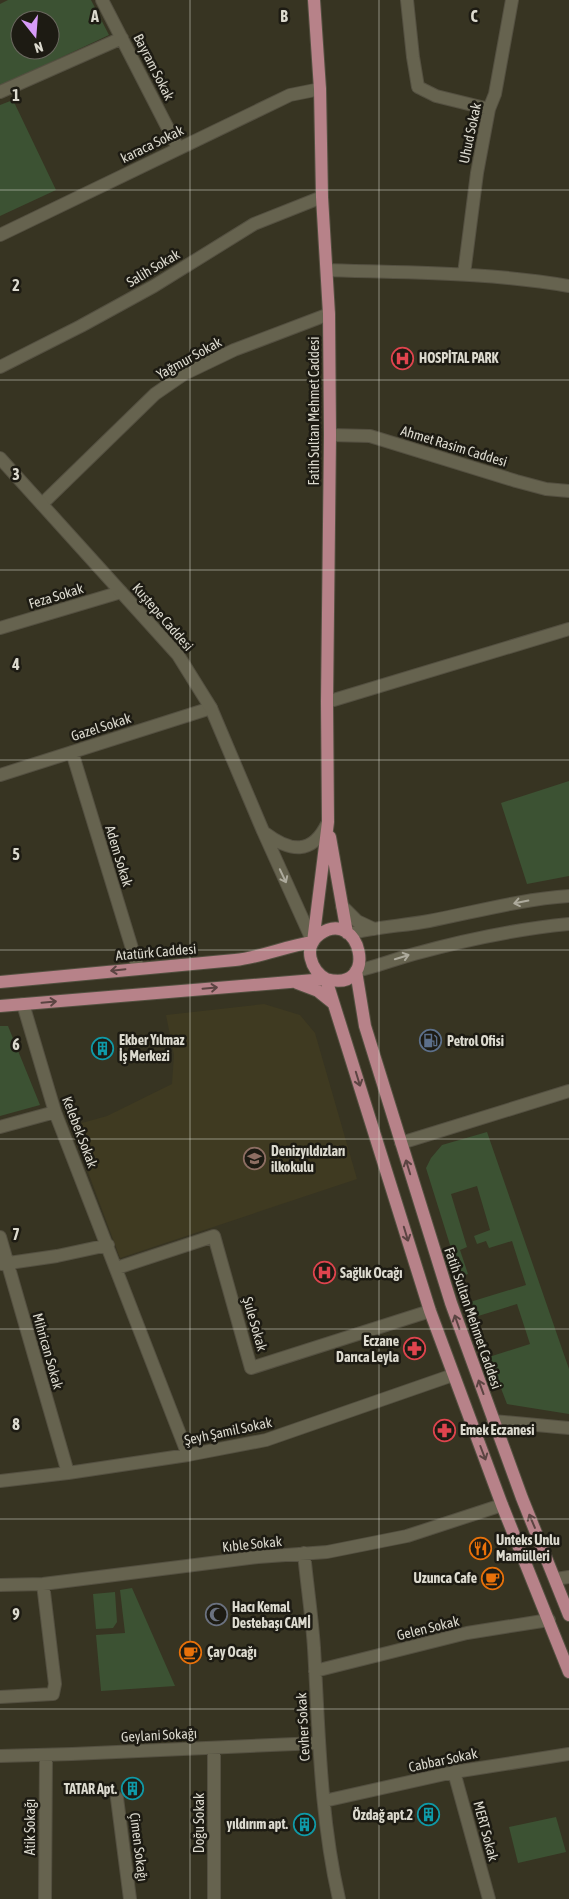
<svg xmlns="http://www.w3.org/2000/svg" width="569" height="1899" font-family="'Asap Condensed',sans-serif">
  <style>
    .built { fill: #3f3a21 }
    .green { fill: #3c5233; fill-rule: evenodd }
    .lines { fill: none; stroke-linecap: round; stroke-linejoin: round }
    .minor-casing { stroke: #545041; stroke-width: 14 }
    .tertiary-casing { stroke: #545041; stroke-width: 14 }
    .primary-casing { stroke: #545041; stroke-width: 14 }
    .minor { stroke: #66634f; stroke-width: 12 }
    .tertiary { stroke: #66634f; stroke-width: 12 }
    .primary { stroke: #b78289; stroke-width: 12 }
    .oneway { stroke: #adaa9c }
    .oneway2 { stroke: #5b4442 }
    .grid { fill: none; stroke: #dcdacf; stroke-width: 1; stroke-opacity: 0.55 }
    .labels { text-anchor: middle; stroke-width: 5; stroke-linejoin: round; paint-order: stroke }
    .street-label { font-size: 14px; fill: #dcdacf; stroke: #1d1b13 }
    .poi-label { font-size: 14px; font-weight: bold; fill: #dcdacf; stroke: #1d1b13; text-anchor: start }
    .grid-label { font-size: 16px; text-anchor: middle; font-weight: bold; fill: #dcdacf; stroke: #1d1b13; stroke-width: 5; stroke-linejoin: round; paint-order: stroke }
  </style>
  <rect width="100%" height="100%" fill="#373422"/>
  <path class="built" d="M264 1004 300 1015 315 1033 357 1179 120 1258 71 1126 107 1116 172 1084 174 1055 166 1015Z"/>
  <path class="green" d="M8 0H91L109 35 0 86V4ZM20 20H50V50H20Z
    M13 100 56 190 0 216V105Z
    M569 781V876L527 884 501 803Z
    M0 1026H8L40 1105 0 1116Z
    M487 1132 569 1369V1414L507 1404 489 1357 530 1344 517 1304 475 1317 470 1302 526 1285 512 1241 489 1248 486 1241 477 1244 474 1236 490 1230 477 1186 451 1194 467 1247 460 1250 468 1274 460 1277 426 1168 431 1158 442 1145Z
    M132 1588 175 1686 101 1691 96 1635 125 1633 120 1590Z
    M115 1592 117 1622 113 1628 96 1629 93 1594Z
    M556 1817 566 1852 518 1863 509 1827Z"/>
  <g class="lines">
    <defs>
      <path id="minor" d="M102 0 178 148
        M407 0 413 57 418 87 436 96 489 109
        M0 92 122 38
        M0 235 290 95 320 89
        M327 270C408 273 489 272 569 286
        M464 274 477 173 489 109 495 94 512 0
        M0 367 81 326 154 286 254 224 322 197
        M42 504 155 394 184 374 234 350 329 314
        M0 628 121 592
        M327 702 569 629
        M72 752 138 968
        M0 775 211 708
        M23 1004 55 1112 188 1455
        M0 1127 55 1112
        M401 1143 569 1091
        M0 1237 68 1473
        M2 1264 57 1256 108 1245
        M117 1268 214 1236 251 1368 430 1311
        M493 1421 569 1428
        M0 1481 68 1473 188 1455 266 1440 453 1375
        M304 1553C307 1585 312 1617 314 1648 319 1732 320 1817 339 1899
        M556 1579 569 1577
        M0 1585 43 1584 258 1557 327 1552 407 1536 502 1505
        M315 1671 467 1633 549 1620
        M0 1697 53 1694 55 1684 43 1584
        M214 1748V1899
        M0 1756 72 1754 318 1743
        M454 1772 489 1899
        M117 1798 130 1899
        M324 1801 454 1772 569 1754
        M45 1899 46 1755"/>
      <path id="tertiary" d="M330 435 370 436 516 481 546 489 569 491
        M0 458 178 655 211 708 263 831 313 942
        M265 833C290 852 312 855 327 824
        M342 906 357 921 374 929
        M349 934C375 927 402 926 429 921 475 912 522 899 569 896
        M356 971C376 967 395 959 414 954 465 940 517 929 569 924"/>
      <path id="primary" d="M330 837 347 933
        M313 942 328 822 327 702 330 435 329 314 322 197 320 89 314 0
        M356 971 365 1026 451 1303 522 1498 569 1615
        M0 982 235 960C262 957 286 946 313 942
        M297 983 318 991 333 1003
        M0 1006 326 979C381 994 360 906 320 934 302 947 311 970 326 979L430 1311 502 1505 569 1672"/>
    </defs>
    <use href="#minor" class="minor-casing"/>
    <use href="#tertiary" class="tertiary-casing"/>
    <use href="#primary" class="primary-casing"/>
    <use href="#minor" class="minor"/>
    <use href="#tertiary" class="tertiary"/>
    <use href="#primary" class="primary"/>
  </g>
  <defs><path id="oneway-shaft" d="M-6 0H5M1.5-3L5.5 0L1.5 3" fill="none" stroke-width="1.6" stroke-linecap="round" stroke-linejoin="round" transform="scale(1.25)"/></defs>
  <g class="oneway">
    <use href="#oneway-shaft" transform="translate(283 876) rotate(65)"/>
    <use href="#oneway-shaft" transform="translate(521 902) rotate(169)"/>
    <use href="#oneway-shaft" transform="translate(402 957) rotate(-17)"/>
  </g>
  <g class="oneway2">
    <use href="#oneway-shaft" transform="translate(118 970) rotate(174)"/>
    <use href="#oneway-shaft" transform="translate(210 988) rotate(-5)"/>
    <use href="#oneway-shaft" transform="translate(49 1002) rotate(-5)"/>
    <use href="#oneway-shaft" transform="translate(358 1079) rotate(73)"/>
    <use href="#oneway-shaft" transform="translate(408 1167) rotate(-107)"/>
    <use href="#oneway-shaft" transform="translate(406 1234) rotate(73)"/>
    <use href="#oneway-shaft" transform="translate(457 1322) rotate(-109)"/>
    <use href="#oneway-shaft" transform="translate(481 1387) rotate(-110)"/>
    <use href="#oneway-shaft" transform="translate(483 1453) rotate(69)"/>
    <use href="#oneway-shaft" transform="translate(532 1521) rotate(-113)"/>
  </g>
  <path class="grid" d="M190 0V1899M379 0V1899M0 190H569M0 380H569M0 570H569M0 760H569M0 950H569M0 1139H569M0 1329H569M0 1519H569M0 1709H569"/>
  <defs>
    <symbol id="hospital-ring" viewBox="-11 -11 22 22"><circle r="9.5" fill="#1d1b13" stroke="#e0444e" stroke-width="1.5"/><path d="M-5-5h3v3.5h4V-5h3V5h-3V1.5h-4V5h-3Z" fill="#e0444e"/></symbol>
    <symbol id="fuel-ring" viewBox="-11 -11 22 22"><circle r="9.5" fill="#1d1b13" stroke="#5c6f8a" stroke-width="1.5"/><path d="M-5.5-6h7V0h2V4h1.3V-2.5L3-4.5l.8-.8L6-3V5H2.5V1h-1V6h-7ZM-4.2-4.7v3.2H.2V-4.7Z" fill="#5c6f8a"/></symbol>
    <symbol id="building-ring" viewBox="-11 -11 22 22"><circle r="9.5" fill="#1d1b13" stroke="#0f9aa8" stroke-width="1.5"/><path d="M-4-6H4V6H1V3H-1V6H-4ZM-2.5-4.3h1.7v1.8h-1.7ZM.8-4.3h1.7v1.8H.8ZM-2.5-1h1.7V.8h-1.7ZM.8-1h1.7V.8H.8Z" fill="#0f9aa8"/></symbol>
    <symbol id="school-ring" viewBox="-11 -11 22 22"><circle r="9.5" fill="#1d1b13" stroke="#8d6e63" stroke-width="1.5"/><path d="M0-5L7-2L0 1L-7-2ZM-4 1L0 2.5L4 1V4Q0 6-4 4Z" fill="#8d6e63"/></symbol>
    <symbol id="pharmacy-ring" viewBox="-11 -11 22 22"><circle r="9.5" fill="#1d1b13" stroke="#e0444e" stroke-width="1.5"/><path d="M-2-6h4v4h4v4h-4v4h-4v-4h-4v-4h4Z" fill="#e0444e"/></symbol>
    <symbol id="restaurant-ring" viewBox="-11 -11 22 22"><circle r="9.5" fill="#1d1b13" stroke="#e8710a" stroke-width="1.5"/><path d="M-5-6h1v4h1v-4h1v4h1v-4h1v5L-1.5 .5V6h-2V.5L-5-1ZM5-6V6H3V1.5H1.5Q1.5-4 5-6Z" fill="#e8710a"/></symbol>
    <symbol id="cafe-ring" viewBox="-11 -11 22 22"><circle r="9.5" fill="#1d1b13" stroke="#e8710a" stroke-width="1.5"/><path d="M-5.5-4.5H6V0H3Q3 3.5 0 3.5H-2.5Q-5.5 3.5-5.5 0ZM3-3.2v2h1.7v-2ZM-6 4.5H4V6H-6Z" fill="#e8710a"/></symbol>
    <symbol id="mosque-ring" viewBox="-11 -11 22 22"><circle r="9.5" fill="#1d1b13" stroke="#6b7280" stroke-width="1.5"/><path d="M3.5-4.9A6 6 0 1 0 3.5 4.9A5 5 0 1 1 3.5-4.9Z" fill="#6b7280"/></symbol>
  </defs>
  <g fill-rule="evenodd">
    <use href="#hospital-ring" x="390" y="346" width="25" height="25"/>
    <use href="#fuel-ring" x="418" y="1028" width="25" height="25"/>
    <use href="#building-ring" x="90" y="1036" width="25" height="25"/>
    <use href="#school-ring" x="242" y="1146" width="25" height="25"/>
    <use href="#hospital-ring" x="312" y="1260" width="25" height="25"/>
    <use href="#pharmacy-ring" x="402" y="1336" width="25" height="25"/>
    <use href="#pharmacy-ring" x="432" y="1418" width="25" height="25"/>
    <use href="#restaurant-ring" x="468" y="1536" width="25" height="25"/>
    <use href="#cafe-ring" x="480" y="1566" width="25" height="25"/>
    <use href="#mosque-ring" x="204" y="1602" width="25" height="25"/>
    <use href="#cafe-ring" x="178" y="1640" width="25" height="25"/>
    <use href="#building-ring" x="120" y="1776" width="25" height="25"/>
    <use href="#building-ring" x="416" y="1802" width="25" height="25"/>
    <use href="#building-ring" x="292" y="1812" width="25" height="25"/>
  </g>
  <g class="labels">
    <g class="street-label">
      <text transform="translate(154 67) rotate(63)" y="5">Bayram Sokak</text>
      <text transform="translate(470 133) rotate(-78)" y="5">Uhud Sokak</text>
      <text transform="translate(152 144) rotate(-26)" y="5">karaca Sokak</text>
      <text transform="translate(153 268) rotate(-31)" y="5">Salih Sokak</text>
      <text transform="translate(189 358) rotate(-29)" y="5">Yağmur Sokak</text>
      <text transform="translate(314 411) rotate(-90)" y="5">Fatih Sultan Mehmet Caddesi</text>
      <text transform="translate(454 446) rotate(17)" y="5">Ahmet Rasim Caddesi</text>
      <text transform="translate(56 596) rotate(-17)" y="5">Feza Sokak</text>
      <text transform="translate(163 617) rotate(49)" y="5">Kuştepe Caddesi</text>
      <text transform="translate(101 727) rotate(-18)" y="5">Gazel Sokak</text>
      <text transform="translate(119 856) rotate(73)" y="5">Adem Sokak</text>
      <text transform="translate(156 952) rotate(-5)" y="5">Atatürk Caddesi</text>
      <text transform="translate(80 1132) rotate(69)" y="5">Kelebek Sokak</text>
      <text transform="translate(473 1318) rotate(71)" y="5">Fatih Sultan Mehmet Caddesi</text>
      <text transform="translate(255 1324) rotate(74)" y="5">Şule Sokak</text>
      <text transform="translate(48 1351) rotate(74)" y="5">Mihrican Sokak</text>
      <text transform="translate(228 1431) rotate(-12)" y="5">Şeyh Şamil Sokak</text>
      <text transform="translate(252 1544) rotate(-6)" y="5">Kıble Sokak</text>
      <text transform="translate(428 1628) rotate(-14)" y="5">Gelen Sokak</text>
      <text transform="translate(303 1727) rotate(-93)" y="5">Cevher Sokak</text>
      <text transform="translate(159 1735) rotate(-3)" y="5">Geylani Sokağı</text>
      <text transform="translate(443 1760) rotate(-12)" y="5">Cabbar Sokak</text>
      <text transform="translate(199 1823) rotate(-90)" y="5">Doğu Sokak</text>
      <text transform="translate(30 1827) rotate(-90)" y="5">Atik Sokağı</text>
      <text transform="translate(486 1831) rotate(75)" y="5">MERT Sokak</text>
      <text transform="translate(139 1847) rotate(83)" y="5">Çimen Sokağı</text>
    </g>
    <g class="poi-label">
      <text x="419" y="363">HOSPİTAL PARK</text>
      <text x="119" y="1045">Ekber Yılmaz<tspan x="119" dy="16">İş Merkezi</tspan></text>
      <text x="447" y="1046">Petrol Ofisi</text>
      <text x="271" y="1156">Denizyıldızları<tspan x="271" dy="16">ilkokulu</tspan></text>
      <text x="340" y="1278">Sağlık Ocağı</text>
      <text x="399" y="1346" text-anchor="end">Eczane<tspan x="399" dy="16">Darıca Leyla</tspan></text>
      <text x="460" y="1435">Emek Eczanesi</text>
      <text x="496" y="1545">Unteks Unlu<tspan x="496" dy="16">Mamülleri</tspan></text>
      <text x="477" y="1583" text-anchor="end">Uzunca Cafe</text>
      <text x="232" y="1612">Hacı Kemal<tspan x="232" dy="16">Destebaşı CAMİ</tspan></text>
      <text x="207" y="1657">Çay Ocağı</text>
      <text x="117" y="1794" text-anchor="end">TATAR Apt.</text>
      <text x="413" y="1820" text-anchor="end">Özdağ apt.2</text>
      <text x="288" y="1829" text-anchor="end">yıldırım apt.</text>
    </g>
  </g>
  <g class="grid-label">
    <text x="95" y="22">A</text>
    <text x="284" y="22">B</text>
    <text x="474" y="22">C</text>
    <text x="16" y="101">1</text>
    <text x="16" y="291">2</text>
    <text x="16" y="480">3</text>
    <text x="16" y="670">4</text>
    <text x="16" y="860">5</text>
    <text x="16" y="1050">6</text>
    <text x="16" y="1240">7</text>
    <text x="16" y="1430">8</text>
    <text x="16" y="1620">9</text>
  </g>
  <g transform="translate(35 35) rotate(163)"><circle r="24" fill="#1d1b13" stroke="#69675e"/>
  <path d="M0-4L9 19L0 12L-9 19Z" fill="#d79bf9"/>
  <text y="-8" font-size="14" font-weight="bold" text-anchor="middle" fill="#dcdacf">N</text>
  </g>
</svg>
